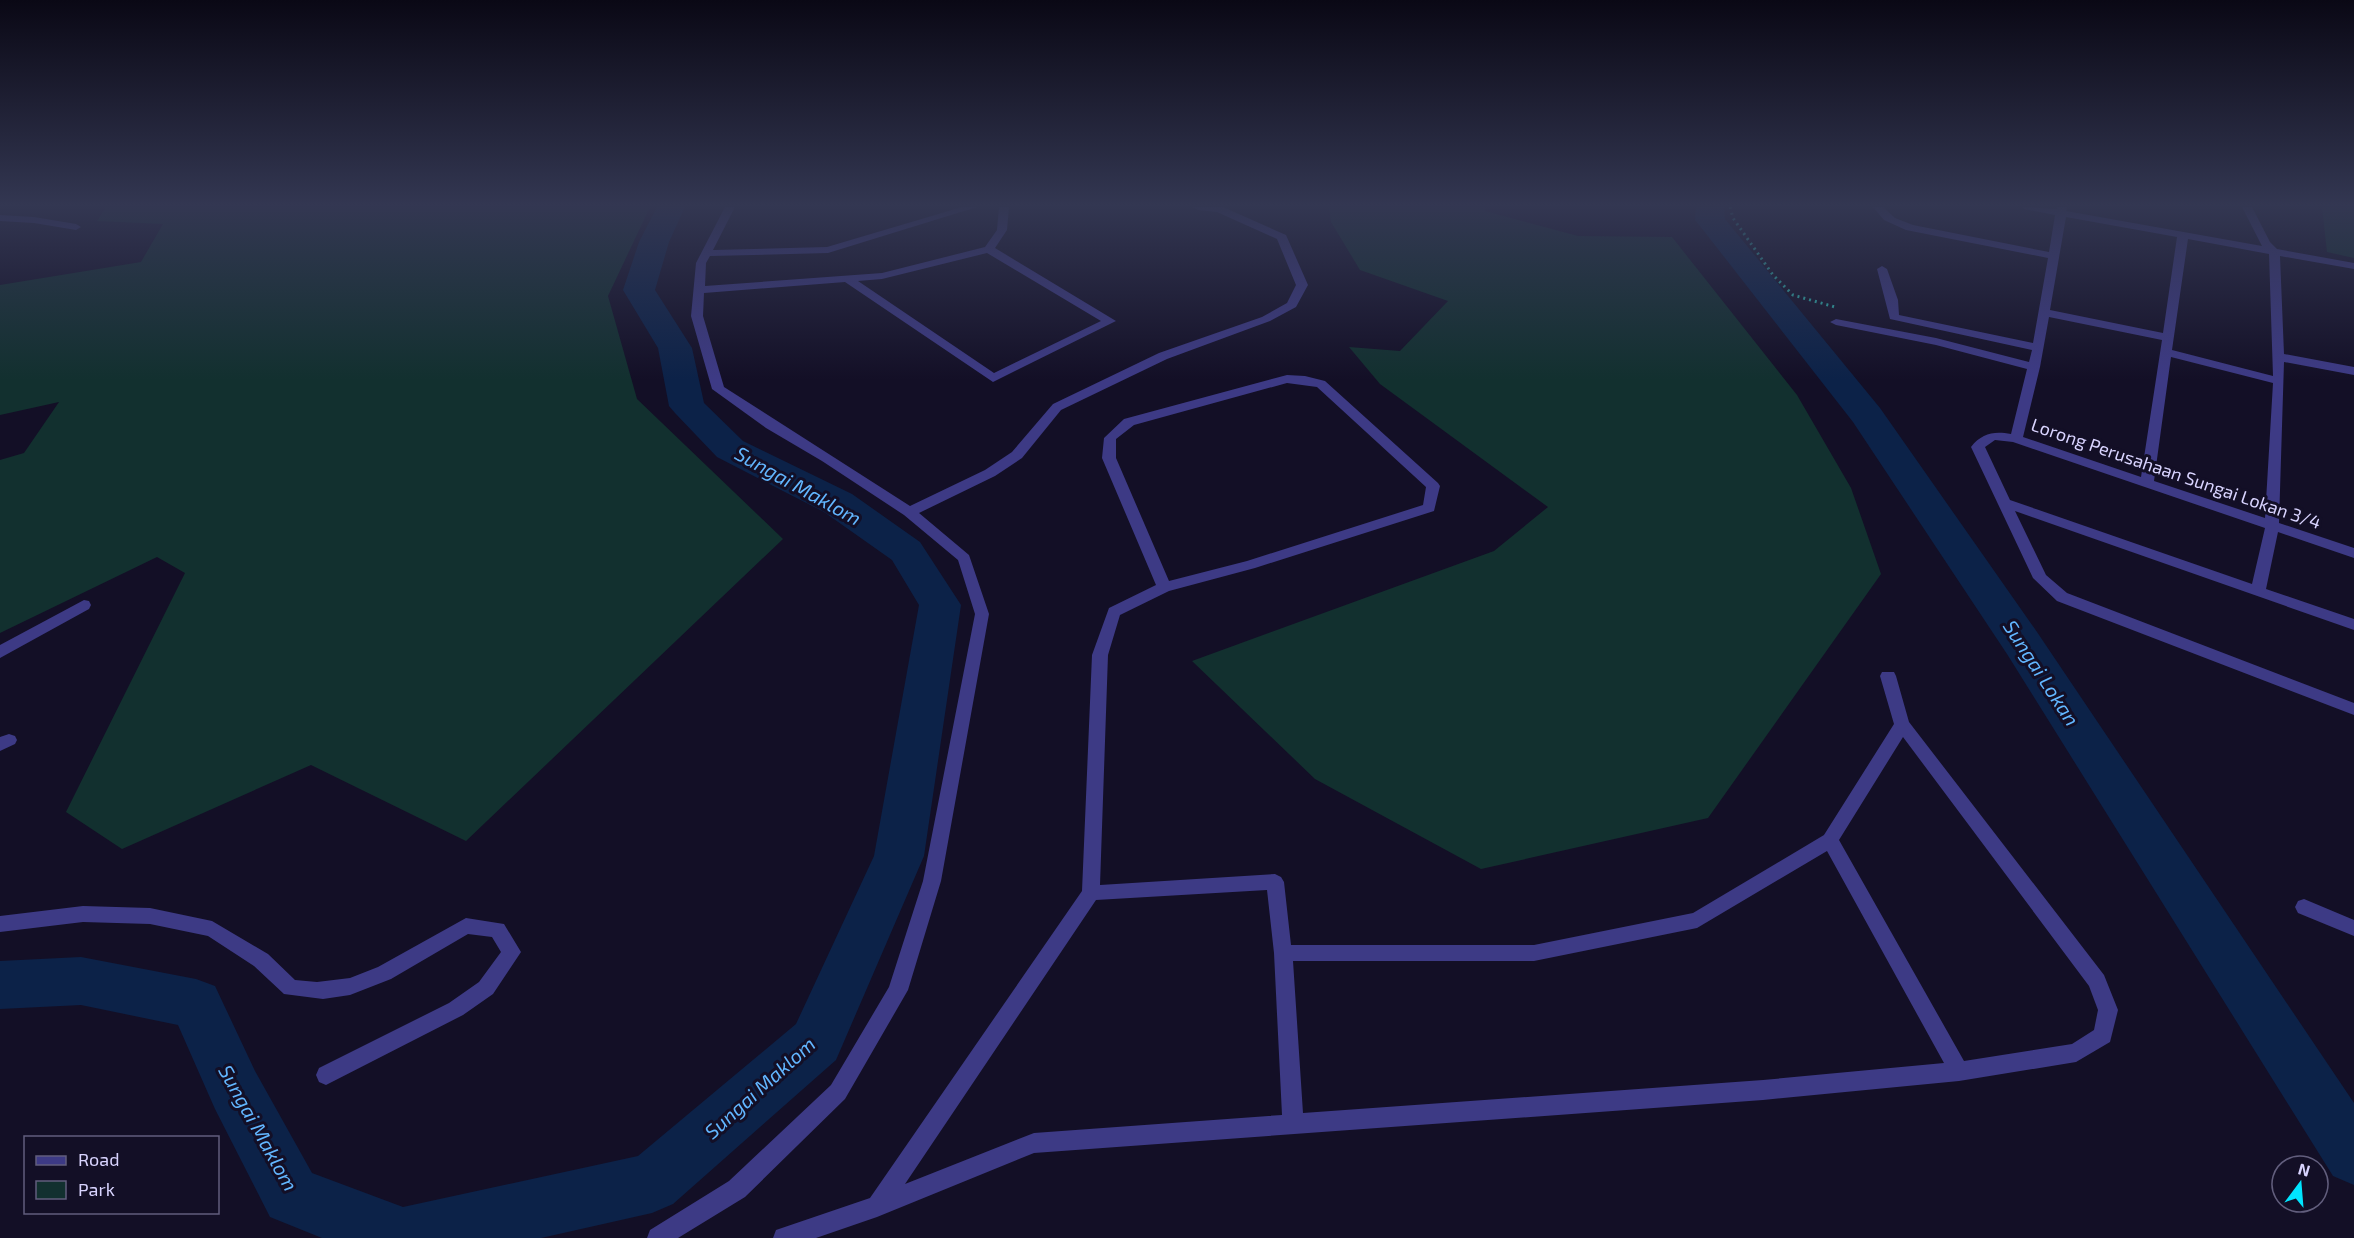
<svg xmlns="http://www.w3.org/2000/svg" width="2354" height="1238" font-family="'Exo 2',sans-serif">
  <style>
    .green { fill: #12302f }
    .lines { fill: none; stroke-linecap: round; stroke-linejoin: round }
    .river { fill: #0c2248; fill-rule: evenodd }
    .path { stroke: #2fb8b0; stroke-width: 3; stroke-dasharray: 2 4; stroke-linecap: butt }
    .minor { fill: #3d3a85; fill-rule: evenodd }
    .labels { text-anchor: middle; stroke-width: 6; stroke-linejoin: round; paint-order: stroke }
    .street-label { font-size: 18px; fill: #d9d4ff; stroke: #130f26 }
    .water-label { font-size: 20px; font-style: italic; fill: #62b6ff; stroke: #130f26 }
  </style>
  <rect width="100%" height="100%" fill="#130f26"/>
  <path class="green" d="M106 207H650L608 296 637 399 783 539 466 841 311 765 122 849 66 812 185 573 157 557 0 633V460L24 453 59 402 0 415V285L141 262 163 224 97 221Z
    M1329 207H1485V211L1578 236 1672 237 1797 395 1851 488 1881 574 1708 818 1481 869 1315 779 1192 661 1494 551 1548 507 1380 384 1349 347 1400 351 1448 301 1360 270 1331 222Z
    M2322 207H2354V258L2327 252Z"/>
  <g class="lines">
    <path class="river" d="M657 207H685L669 242 655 290 692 348 704 403 743 441 852 494 920 542 961 605 924 856 836 1060 673 1204 652 1213 541 1238H322L270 1217 215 1109 178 1025 81 1005 0 1009V961L81 957 196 979 215 986 255 1071 312 1173 403 1207 638 1156 796 1024 874 856 919 605 892 560 824 512 717 457 675 413 669 406 658 348 623 290 639 242Z
      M1696 207H1724L1725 219 1880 408 2037 632 2354 1103V1185L2333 1176 2007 654 1853 422 1700 226 1695 220Z"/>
    <path class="path" d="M1730 207 1733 218 1773 275 1793 295 1835 307"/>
    <path class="minor" d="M725 207H735L713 250 827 247 962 207H977L828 253 710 256 706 263 705 286 882 273 985 247 997 230 999 207H1009L1007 230 995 248 1116 321 993 382 845 282 704 293 703 316 724 387 910 506 985 470 1012 452 1053 404 1159 353 1262 317 1287 303 1296 285 1277 239 1217 212 1198 210 1193 207H1223L1286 235 1308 285 1296 307 1270 321 1167 359 1061 410 1022 458 995 476 919 513 969 555 989 614 941 881 908 990 845 1099 745 1197 678 1238H647L650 1230 729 1181 831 1085 889 987 923 881 975 614 958 560 904 515 822 461 766 428 712 389 691 316 696 263ZM987 253 1101 321 994 373 858 281 882 279Z
      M1873 207H1883L1895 218 1913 225 2049 252 2055 215 2024 209 2023 207 2057 209V207H2067L2066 211 2262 246 2242 207H2252L2270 242 2277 249 2354 263V269L2280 256 2284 354 2354 367V375L2284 362 2279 523 2354 548V558L2278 532 2266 589 2354 619V630L2015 511 2046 575 2067 593 2354 703V715L2057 601 2033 578 1971 447C1982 433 1994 431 2011 434L2027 369 1936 345 1836 325 1830 322 1836 319 1936 338 2029 362 2032 350 1890 319 1877 269 1882 266 1887 269 1898 300 1899 315 2033 343 2048 258 1906 230 1884 220ZM2066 217 2177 237 2163 333 2050 310ZM2188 239 2269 254 2273 376 2172 350ZM2049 317 2162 340 2141 477 2023 437 2040 367ZM2171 357 2273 383 2265 518 2154 481ZM1995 440 2013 442 2265 528 2252 584 2010 500 1985 447Z
      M0 215 34 217 76 224 81 227 76 230 34 223 0 221Z
      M1287 375 1305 376 1325 381 1438 483 1440 486 1434 511 1255 568 1169 591 1120 615 1108 655 1100 885 1275 874 1281 877 1284 882 1291 945H1534L1693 913 1824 835 1894 724 1880 676 1882 672H1894L1896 676 1909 722 2104 975 2118 1010 2110 1042 2076 1062 1959 1081 1763 1100 1034 1153 877 1217 816 1238H773L776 1230 870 1198 1082 891 1092 655 1109 608 1156 585 1102 458 1104 438 1124 419ZM1287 383 1317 387 1426 487 1423 505 1247 561 1169 581 1116 458V439L1134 425ZM1903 737 2089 986 2098 1010 2094 1030 2072 1044 1964 1061 1839 840ZM1827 851 1944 1063 1763 1080 1303 1113 1293 961H1534L1697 928ZM1267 890 1274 953 1282 1115 1034 1133 905 1184 1096 900Z
      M84 600 89 601 91 605 89 609 0 658V645Z
      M9 734 15 736 17 740 15 744 0 751V737Z
      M2304 899 2354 920V936L2298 913 2295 907 2298 901Z
      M83 906 150 908 212 921 268 954 295 980 317 982 350 978 378 967 466 918 504 924 521 952 493 994 463 1015 326 1085 319 1082 316 1075 319 1068 449 1003 479 982 501 952 492 937 468 934 391 979 350 995 323 999 284 994 254 966 208 936 150 924 83 922 0 932V916Z"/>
  </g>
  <linearGradient id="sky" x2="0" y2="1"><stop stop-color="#0a0815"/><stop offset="0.54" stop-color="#333752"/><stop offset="1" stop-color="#333752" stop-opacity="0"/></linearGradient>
  <rect width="2354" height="380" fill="url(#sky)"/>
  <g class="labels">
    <g class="street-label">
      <text transform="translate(2176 474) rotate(19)" y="6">Lorong Perusahaan Sungai Lokan 3/4</text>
    </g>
    <g class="water-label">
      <text transform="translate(798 486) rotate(29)" y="7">Sungai Maklom</text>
      <text transform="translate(2041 673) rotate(57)" y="7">Sungai Lokan</text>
      <text transform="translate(760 1088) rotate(-42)" y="7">Sungai Maklom</text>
      <text transform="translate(258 1128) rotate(61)" y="7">Sungai Maklom</text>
    </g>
  </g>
  <rect x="24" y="1136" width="195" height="78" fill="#130f26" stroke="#625e7d" stroke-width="1.5"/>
  <rect x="36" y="1156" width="30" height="9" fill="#3d3a85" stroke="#625e7d" stroke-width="1.5"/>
  <text x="78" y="1166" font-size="18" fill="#d9d4ff">Road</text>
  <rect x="36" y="1181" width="30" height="18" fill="#12302f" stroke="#625e7d" stroke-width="1.5"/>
  <text x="78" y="1196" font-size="18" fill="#d9d4ff">Park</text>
  <g transform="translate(2300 1184) rotate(16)"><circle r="28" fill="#130f26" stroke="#625e7d" stroke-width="1.5"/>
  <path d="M0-4.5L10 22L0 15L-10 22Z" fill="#00e5ff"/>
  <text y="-9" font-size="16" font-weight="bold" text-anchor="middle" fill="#d9d4ff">N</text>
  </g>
</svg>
